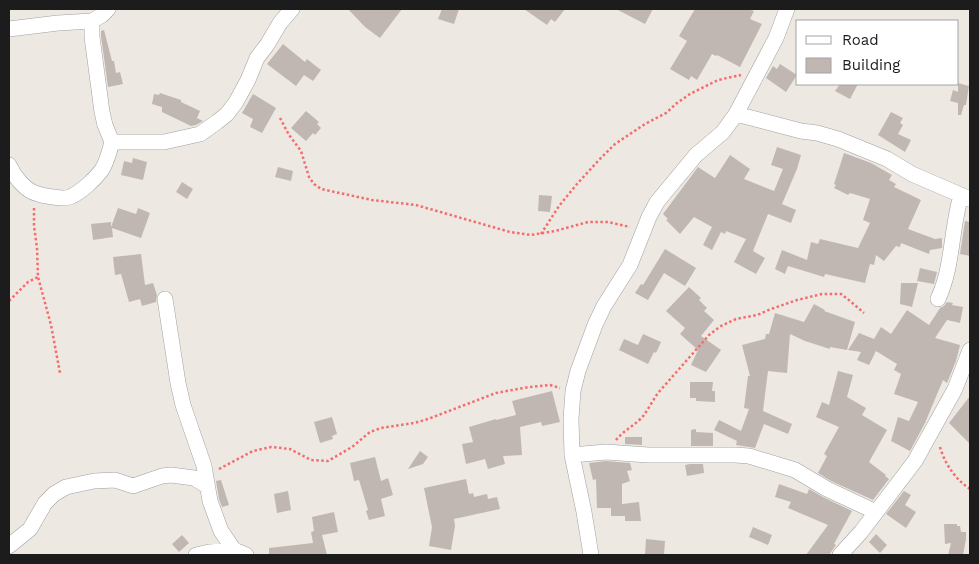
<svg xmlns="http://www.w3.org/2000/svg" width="979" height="564" font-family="'Work Sans',sans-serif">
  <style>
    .building { fill: #c1b7b2 }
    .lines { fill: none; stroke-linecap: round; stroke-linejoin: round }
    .minor-casing { stroke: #a0a0a0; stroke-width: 16 }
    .path { stroke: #f46d6d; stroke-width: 2.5; stroke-dasharray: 2.5 2.5; stroke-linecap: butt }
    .minor { stroke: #fff; stroke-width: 15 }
  </style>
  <rect width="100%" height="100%" fill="#ede8e2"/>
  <path class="building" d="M348 9H402L380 38 365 27Z
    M442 9H459L454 24 438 19Z
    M524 9H565L555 22 551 19 547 25Z
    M616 9H653L645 24Z
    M695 9H748L754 11 750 19 762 24 740 67 717 55 716 56 712 54 697 80 691 76 689 80 670 69 687 41 679 36Z
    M104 30 112 61H114L116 73 120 72 123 84 108 87 101 36V31Z
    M283 44 305 62 307 59 321 70 313 81 304 75 296 86 267 64Z
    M780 64 797 75 786 92 766 78 773 66 777 69Z
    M958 83 969 86 966 105H964L961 115H958V103L950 101 953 90 958 92Z
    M840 84H858L850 99 835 91Z
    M160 93 181 100V102L200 111 197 118 203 121 196 125 191 126 162 112V107L152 104 154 94 159 95Z
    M253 94 276 108 262 133 250 127 253 119 242 113Z
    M306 111 319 122 317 124 321 128 315 135 313 133 306 141 291 128Z
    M891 112 903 118 900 123 903 125 898 134 911 140 905 152 878 135Z
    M777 147 801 155 797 169 782 204 796 210 791 223 768 214 753 251 765 258 756 274 734 262 746 239 726 231 725 234 721 232 712 250 703 245 712 227 694 217 680 234 666 220 668 219 663 214 698 167 715 178 730 155 750 169 744 179 774 191 783 169 771 165Z
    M844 153 871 163 892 175 889 180 896 184 894 187 921 200 908 229 935 239 942 238V248L930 250 929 254 901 243 900 247 896 246 884 261 876 255 874 265 870 264 865 283 825 274 824 277 788 266 785 274 775 269 782 250 807 260 811 242 818 244 820 239 858 248 870 223 863 220 870 199 850 193 848 195 834 188 836 185 834 184Z
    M133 158 147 162 143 180 121 175 124 161 132 163Z
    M278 167 293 171 291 181 275 177Z
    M182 182 193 189 187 199 176 192Z
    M539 195 552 196 550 212 538 211Z
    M118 208 136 214 138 208 150 213 141 238 112 228 113 237 93 240 91 224 111 222V227Z
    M965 221 970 222V256L960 254Z
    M665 249 696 268 685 286 664 273 648 300 635 293 641 284 643 285Z
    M141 254 145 285 153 283 157 295 156 302 142 306 140 299 129 302 121 274 115 275 113 257Z
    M920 268 937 272 934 284 917 281Z
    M901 283H918L912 307 900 304Z
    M689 287 701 298 699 300 707 308 704 311 714 320 701 336 721 350 706 372 691 365 698 350 680 334 685 328 666 311Z
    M947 302 953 303 952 305 963 307 960 323 947 320 935 338 960 345 956 361 947 383 943 380 925 423 910 451 891 441 898 417 909 421 918 402 894 394 901 374 894 370 897 364 876 351 869 365 857 360 861 352 848 350 859 333 874 339 881 327 891 334 907 310 929 325 940 308 944 306Z
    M814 304 825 310 824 311 855 322 847 350 830 347V349L805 341 790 334 787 373 768 371 763 411 792 424 788 434 764 424 755 448 736 445 737 441 714 430 719 420 741 431 749 409 744 408 748 376H750L742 345 765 339 766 334H769L775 313 804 322Z
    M643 334 661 342 656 353 654 352 648 364 619 350 624 339 638 345Z
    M838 371 853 375 847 397 866 408 862 415 887 430 869 462 886 475 885 476 889 479 873 500 831 481 818 473 827 456 824 454 839 427 816 417 822 402 829 405Z
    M690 382H713L712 391H715V402L696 401V398H690Z
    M552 391 560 422 542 426 541 422 520 427 522 455 503 456 505 464 488 469 485 459 466 464 462 444 473 442 469 427 496 419V420L516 415 512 401Z
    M970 396V444L949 423Z
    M332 417 337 434 332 436 333 439 320 443 314 422Z
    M696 429V432L713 433V446H691V430Z
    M625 437H642V445L625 444Z
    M420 451 428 457 423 464 408 469Z
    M375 457 381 481 388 478 393 495 381 499 385 516 369 520 366 511 368 510 359 480 354 481 350 463Z
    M606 461 630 463 632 470 627 471 630 481 622 484V504L639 502 641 521H625V516H611V508H597L596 479 593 480 589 463Z
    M690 464H703L704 473 687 476 685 465Z
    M466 479 469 494 473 493 474 497 487 494 488 499 497 497 500 509 454 519 455 526 451 550 429 546 432 527 424 488Z
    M221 480 229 505 222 507 219 499 216 481Z
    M779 484 807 494 809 489 823 497 852 511 834 544 836 545 829 555H806L828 525 788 508 791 502 775 497Z
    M288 491 291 510 277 513 274 494Z
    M904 491 911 495 905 505 916 512 906 528 886 514Z
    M334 512 338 532 322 535 327 555H269V548L313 543 311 532 314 531 312 517Z
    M944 524H957V526H960L961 532H966V539L963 555H948L951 543 945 544Z
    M753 527 772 535 768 545 749 537Z
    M876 534 887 545 880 553 869 542Z
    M182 535 189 543 179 552 172 544Z
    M646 539 665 541 664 555H645Z"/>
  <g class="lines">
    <defs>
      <path id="minor" d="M9 29 58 23 92 21 102 15 108 9
        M736 114 801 131 817 133 838 139 887 159 912 174 970 199
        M112 142H164L200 134 217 122 227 114 236 102 248 80 257 58 267 45 280 23 292 9
        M9 165C14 176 25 191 38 194 43 196 48 196 53 197 59 198 67 199 72 196 82 191 94 180 101 171 107 163 109 152 112 142L105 125 102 112 92 37V21
        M165 299 178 383 183 405 204 466 210 501 221 531 234 550 246 555
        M938 299C953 267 951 229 961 195
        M572 455 606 452 648 455H735L749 456 795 470 827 489 876 512
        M9 546 30 529 45 503 54 494 66 487 94 481 115 480 133 486 162 476 171 475 194 478 207 486
        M196 555 209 552 234 550
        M591 555 584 512 572 455 571 419 573 391 578 371 595 325 604 306 630 265 649 217 657 202 696 155 723 132 736 114 776 38 787 9
        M840 555 861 532 915 461 955 389 970 350"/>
    </defs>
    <use href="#minor" class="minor-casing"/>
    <path class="path" d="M280 118 289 135 301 151 309 177 314 184 321 189 372 200 416 205 510 232 531 235 555 231 588 222H608L630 227
      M34 208V226L37 248 38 277 51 325 60 373
      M541 234 559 206 577 184 598 161 615 144 645 124 666 113 677 103 690 94 718 80 741 75
      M9 301 28 282 38 277
      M616 440C624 430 637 424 644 415 649 408 653 400 658 393L709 335 721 326 736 319 757 315 771 309 797 300 822 294H841L850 301 864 313
      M940 447C945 464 955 479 970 489
      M219 469 253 451 271 447 290 449 311 460 328 461 352 447 370 432 381 428 414 423 428 419 496 393 529 387 550 385 560 388"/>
    <use href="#minor" class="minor"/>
  </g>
  <rect width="979" height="564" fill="none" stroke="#1c1c1c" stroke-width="20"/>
  <rect x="796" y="20" width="162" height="65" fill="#ffffff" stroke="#a4a4a4"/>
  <rect x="806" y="36" width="25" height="8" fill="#ffffff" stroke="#a4a4a4"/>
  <text x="842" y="45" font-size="15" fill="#1c1c1c">Road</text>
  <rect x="806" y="58" width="25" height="15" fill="#c1b7b2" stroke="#a4a4a4"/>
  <text x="842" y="70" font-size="15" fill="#1c1c1c">Building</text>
</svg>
